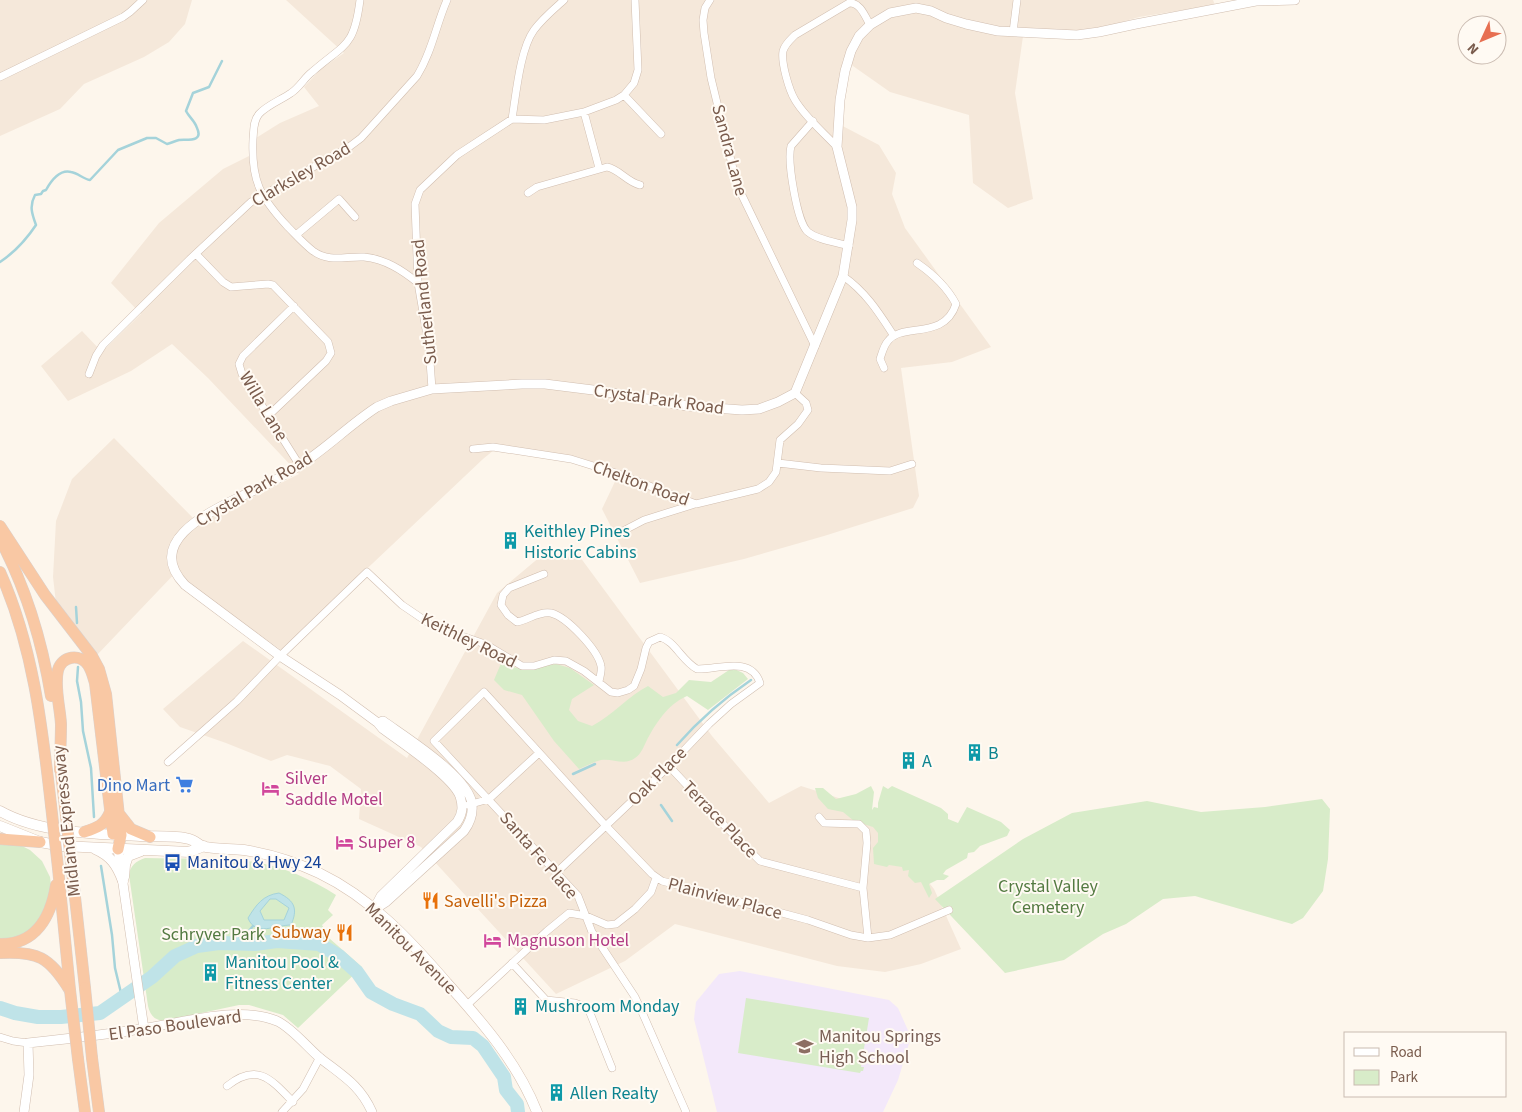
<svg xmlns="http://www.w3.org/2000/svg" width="1522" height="1112" font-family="'Source Sans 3',sans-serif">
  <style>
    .residential { fill: #f5e8da }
    .education { fill: #f3e8fa }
    .green { fill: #d8ecc9 }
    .water { fill: #bfe3e8; stroke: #a5d3da; fill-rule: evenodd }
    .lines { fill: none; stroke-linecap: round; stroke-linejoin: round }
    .stream { stroke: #a5d3da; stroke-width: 2.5 }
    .river { stroke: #bfe3e8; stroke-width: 14 }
    .minor-casing { stroke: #d1beb0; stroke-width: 8 }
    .tertiary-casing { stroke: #d1beb0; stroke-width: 10 }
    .secondary-casing { stroke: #d6c0b0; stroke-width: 11 }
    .trunk-casing { stroke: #dad1cd; stroke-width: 12 }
    .minor { stroke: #fff; stroke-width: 7 }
    .tertiary { stroke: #fff; stroke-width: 9 }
    .secondary { stroke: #fff; stroke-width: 10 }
    .trunk { stroke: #f9c8a4; stroke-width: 11 }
    .trunk-bridge-casing { stroke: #dad1cd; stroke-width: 12; stroke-linecap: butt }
    .trunk-bridge { stroke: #f9c8a4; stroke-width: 11 }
    .labels { text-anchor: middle; stroke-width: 4; stroke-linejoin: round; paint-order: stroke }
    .street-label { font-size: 18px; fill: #7a5c4d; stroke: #fffaf3 }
    .culture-label { font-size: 18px; fill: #0d838f; stroke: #fffaf3; text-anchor: start }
    .hotel-label { font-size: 18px; fill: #b23c85; stroke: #fffaf3; text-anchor: start }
    .shop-label { font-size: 18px; fill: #366cbe; stroke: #fffaf3; text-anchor: end }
    .transit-label { font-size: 18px; fill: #164399; stroke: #fffaf3; text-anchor: start }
    .park-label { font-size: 18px; fill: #537a41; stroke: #fffaf3 }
    .food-label { font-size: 18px; fill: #c56008; stroke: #fffaf3; text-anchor: start }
    .education-label { font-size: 18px; fill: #785e54; stroke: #fffaf3; text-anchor: start }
  </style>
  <rect width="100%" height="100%" fill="#fdf6ec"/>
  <path class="residential" d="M0 0H192L185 24 169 42 144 57 84 84 60 109 0 136Z
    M286 0H1213L1215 5 1139 17 1095 30 1075 32 1024 29 1015 93 1033 199 1008 208 973 183 969 115 890 92 843 59 835 122 879 145 896 173 892 194 905 228 991 347 952 362 901 368 919 496 913 508 824 536 744 559 640 583 602 509 620 471 578 457 500 445 483 459 281 650 195 588 186 580 179 569 97 655 56 603 53 577 56 521 72 479 114 438 199 524 299 474 208 378 172 344 131 371 68 401 41 366 82 331 102 352 141 314 111 283 159 223 223 169 255 153 256 138 280 123 319 106 304 87 321 69 344 53Z
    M541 556 580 557 712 736 769 803 801 786 870 808 934 889 961 949 921 964 885 972 837 966 675 924 625 961 556 994 421 847 359 819 361 789 330 766 287 755 271 761 226 743 180 727 163 709 243 641 407 758 497 593Z"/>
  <path class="education" d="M740 971 889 1000 898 1008 911 1037 898 1080 883 1112H717L694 1019 696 1002 719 974Z"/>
  <path class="green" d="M502 661 516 668H530L556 664 570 668 594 685 572 699 569 710 578 721 592 726C613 715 628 696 648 686L663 697 676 693 689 680 711 682 732 668 743 673 748 679 708 710 687 696C668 704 655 724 646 742 643 748 641 754 635 758 625 766 612 758 601 760 593 762 586 766 579 769L554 741 522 695 504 690 494 680Z
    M871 786 874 792 872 810 874 807 878 808V803L883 786 888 789 892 786 941 808 948 814V819L958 823 967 807 1001 822 1010 830 1007 836 980 846 974 852 968 853 967 858 946 870 943 874 949 876 944 880H937L929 884 932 893 929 898 921 882 915 883 908 876 909 870 903 871 902 867 889 865 887 867 874 864 873 848 878 842V833L873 827 854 821 843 812 828 809 818 798 815 788H823L836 799 856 794Z
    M1322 799 1330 809 1328 859 1323 891 1303 918 1292 924 1195 896 1163 899 1126 924 1103 934 1064 960 1005 973 935 899 1023 839 1072 813 1147 801 1201 812 1265 807Z
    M0 841 16 843 30 850 42 861 50 877 52 894 48 911 24 936 0 941Z
    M145 858C178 859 212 858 246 861 277 864 310 878 336 895L328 910 333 915 322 925 329 938 362 967 298 1028 283 1015 249 1005H239L164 1021C154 1020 150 1015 148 1006L129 875C130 866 136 861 145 858Z
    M746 998 869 1018 861 1067H864L863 1071H861L860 1073 738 1053Z"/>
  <path class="water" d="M279 893C295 901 298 909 291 925 276 925 255 937 248 918 256 905 263 895 279 893ZM270 899H276L289 908 284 920H264L260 911Z"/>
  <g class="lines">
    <path class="stream" d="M0 262C15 252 26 240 36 225 32 214 29 206 35 195L41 194 43 191 46 190C51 181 59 169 71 172 78 173 83 179 90 180L118 150 147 138H156L167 144C171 143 175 141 179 140 186 139 204 143 197 128 195 121 189 117 186 111L193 93 209 87 222 61
      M76 607 77 623
      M78 667 77 681 81 702 83 731 91 768 94 817
      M677 745C699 720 723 699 751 680
      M573 774 595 764
      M661 805 672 821
      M101 866 112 935 115 968 121 993 118 1001
      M239 943 253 926"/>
    <path class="river" d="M0 1008 15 1013 38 1017H61L100 1013 152 977 175 956 197 946 219 943 255 944 277 941 319 944 339 956 357 972 371 992 393 1004 420 1014 438 1031 451 1037 473 1038 483 1046 504 1077 506 1090 517 1104 518 1112"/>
    <defs>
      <path id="minor" d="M360 0C354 48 345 43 312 72 304 78 300 87 291 93 281 100 267 105 259 114 253 121 254 130 253 139 251 181 260 197 288 227 296 235 304 244 313 251 330 263 345 256 364 257 385 259 402 270 418 283
        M710 0 705 8 703 20 704 33 711 78 737 185 815 346
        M1013 32 1017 0
        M0 77 123 17 130 12 143 0
        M624 95 661 134
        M584 112 599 168
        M512 119C516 95 520 49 534 30 542 19 554 9 564 0
        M813 121 791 146C787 161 797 223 808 232 818 240 836 242 849 246
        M837 147C823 132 805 117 795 100 789 90 781 63 783 51 785 44 790 40 795 35L849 3C860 2 865 16 870 25
        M528 193 537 187 607 167C619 169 627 182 640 185
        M296 235 339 199 355 217
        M196 254 223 282 231 287 268 284 273 285 328 342 331 353 326 361 269 415
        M843 276C866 292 879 313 894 336
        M294 306 243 356 239 364 242 374 300 466
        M884 368 880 359C882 353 884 345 888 341 902 322 944 341 956 304 947 287 933 274 917 263
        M89 374 96 356 103 345 190 259 251 202 349 147 361 138 417 76C432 52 436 25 447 0
        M432 389 429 347 418 283 415 204 420 190 457 155 512 119 544 120 584 112 616 100 624 95 634 83 638 70 635 0
        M473 449 493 447 571 459 616 473 696 504 758 489 769 482 776 472 780 440 798 424 808 410 806 403 795 393
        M778 463 821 468 890 471 912 464
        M621 532 644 520 695 504
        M544 574 509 588 503 595 501 605 508 615 517 622C528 620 539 611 551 613 567 617 598 650 601 666 602 670 600 677 599 681
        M168 762 237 701 280 656 367 572 402 605 433 626 485 644 522 666H534L554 660 566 661 584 671 611 692 618 693 628 690 634 686 641 669 646 648 649 642 660 637C675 641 682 661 697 669 717 670 751 655 760 683L731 704 709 724 669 766 557 872
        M669 766 724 825 760 861 863 888
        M468 805 489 799 539 753
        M819 817 824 823 859 824 866 831 867 843 863 888 868 938
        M512 963 546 1000 575 1003 588 1008 612 1068
        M467 1005 547 931 569 913 586 916 607 925 616 924 635 909 651 892 656 878
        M0 1037 13 1041 28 1043
        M227 1086C257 1062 271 1079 293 1102
        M282 1112 303 1089 320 1057
        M686 1112 642 1012 635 997 592 932 578 896 434 741 484 692 606 826 652 874 662 881 808 920 851 935 868 938 890 935 949 910"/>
      <path id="tertiary" d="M118 849 144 1029
        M374 909 381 896 457 822C463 813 463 806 460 796 452 776 402 743 383 729L378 723 340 695 280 656 185 585C142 540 214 510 246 494 264 486 281 478 297 467 325 450 349 425 377 407L391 401 432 389 522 384H545L601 391 687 406 742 410 759 409 778 402 795 393 843 276 852 220V207L837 147 840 100 845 71 851 51 859 36 870 25 890 13 916 8 931 11 946 18 966 24 998 31 1077 35 1099 32 1136 24 1256 1 1295 0
        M375 909 386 902 464 831C469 824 473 814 472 805 471 778 405 737 383 721L378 723
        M24 1112 29 1075 28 1043C66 1039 104 1035 141 1029 182 1023 238 1005 277 1021 292 1028 307 1047 320 1058 343 1076 360 1085 372 1112"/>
      <path id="secondary" d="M0 811C39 833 95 834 140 836 154 837 175 835 189 839 194 840 198 844 202 846 215 850 231 848 244 850 270 854 295 862 319 873 371 898 410 940 447 983 483 1023 517 1062 537 1112
        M0 826 40 842 62 846 189 852 204 846
        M95 849C111 856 117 865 123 881
        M124 877 125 865 128 856 141 851"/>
      <path id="trunk" d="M0 526 45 595 92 656 99 669 106 694 121 835 118 849
        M0 539C26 588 42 641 51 696
        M0 572C33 646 42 725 51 805
        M60 764 65 807
        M60 770C60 755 61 739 61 724 60 706 54 687 58 670 62 656 80 653 88 665 92 671 93 677 95 683L113 834
        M120 815 131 829 150 837
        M84 832C97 828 105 825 110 812
        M0 839 40 842
        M58 868 70 990
        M72 870 85 988
        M0 944C36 945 51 916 56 885
        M0 953C38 951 49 957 69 989
        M92 1058 99 1112
        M78 1059 85 1112"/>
    </defs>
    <use href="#minor" class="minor-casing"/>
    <use href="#tertiary" class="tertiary-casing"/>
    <use href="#secondary" class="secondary-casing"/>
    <use href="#trunk" class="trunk-casing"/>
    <use href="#minor" class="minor"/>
    <use href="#tertiary" class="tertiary"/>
    <use href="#secondary" class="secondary"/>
    <use href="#trunk" class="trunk"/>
    <defs>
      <path id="trunk-bridge" d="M51 805 58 868
        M65 807 72 870
        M85 988 92 1058
        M70 990 78 1059"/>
    </defs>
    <use href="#trunk-bridge" class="trunk-bridge-casing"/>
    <use href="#trunk-bridge" class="trunk-bridge"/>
  </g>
  <defs>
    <symbol id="building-bare" viewBox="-9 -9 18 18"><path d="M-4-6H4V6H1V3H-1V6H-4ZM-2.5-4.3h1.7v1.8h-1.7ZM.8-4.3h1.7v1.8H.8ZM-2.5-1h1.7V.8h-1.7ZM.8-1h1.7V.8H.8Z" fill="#0f9aa8" stroke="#fffaf3" stroke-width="2.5" paint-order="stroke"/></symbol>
    <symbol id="supermarket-bare" viewBox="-9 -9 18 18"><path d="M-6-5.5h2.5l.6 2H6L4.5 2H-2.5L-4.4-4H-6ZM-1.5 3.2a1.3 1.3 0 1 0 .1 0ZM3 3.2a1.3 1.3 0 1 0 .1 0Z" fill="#3f7fe0" stroke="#fffaf3" stroke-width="2.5" paint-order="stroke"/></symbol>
    <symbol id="hotel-bare" viewBox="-9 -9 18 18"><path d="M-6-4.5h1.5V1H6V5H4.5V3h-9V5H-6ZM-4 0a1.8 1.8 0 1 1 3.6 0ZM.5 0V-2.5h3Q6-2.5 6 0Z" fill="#d1479c" stroke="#fffaf3" stroke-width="2.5" paint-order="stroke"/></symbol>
    <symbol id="bus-bare" viewBox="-9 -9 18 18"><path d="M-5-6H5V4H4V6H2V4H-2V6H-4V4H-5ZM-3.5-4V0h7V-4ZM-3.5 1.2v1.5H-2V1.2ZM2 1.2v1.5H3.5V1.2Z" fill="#1a4fb4" stroke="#fffaf3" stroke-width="2.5" paint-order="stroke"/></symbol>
    <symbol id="restaurant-bare" viewBox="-9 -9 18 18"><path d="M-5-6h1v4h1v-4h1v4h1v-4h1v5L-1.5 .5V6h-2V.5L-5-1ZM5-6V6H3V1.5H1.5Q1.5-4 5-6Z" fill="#e8710a" stroke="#fffaf3" stroke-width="2.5" paint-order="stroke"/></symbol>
    <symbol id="school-bare" viewBox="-9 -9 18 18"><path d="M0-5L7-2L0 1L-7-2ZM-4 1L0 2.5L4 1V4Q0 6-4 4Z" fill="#8d6e63" stroke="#fffaf3" stroke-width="2.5" paint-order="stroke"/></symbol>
  </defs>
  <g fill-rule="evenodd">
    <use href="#building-bare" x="498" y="528" width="25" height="25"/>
    <use href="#building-bare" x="962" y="740" width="25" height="25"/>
    <use href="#building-bare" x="896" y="748" width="25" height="25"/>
    <use href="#supermarket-bare" x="172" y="772" width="25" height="25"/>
    <use href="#hotel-bare" x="258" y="776" width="25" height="25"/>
    <use href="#hotel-bare" x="332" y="830" width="25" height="25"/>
    <use href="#bus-bare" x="160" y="850" width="25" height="25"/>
    <use href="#restaurant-bare" x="418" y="888" width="25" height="25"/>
    <use href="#restaurant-bare" x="332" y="920" width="25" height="25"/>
    <use href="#hotel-bare" x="480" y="928" width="25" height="25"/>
    <use href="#building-bare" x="198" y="960" width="25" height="25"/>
    <use href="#building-bare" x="508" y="994" width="25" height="25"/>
    <use href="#school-bare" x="792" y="1034" width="25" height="25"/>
    <use href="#building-bare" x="544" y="1080" width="25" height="25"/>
  </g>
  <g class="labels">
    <g class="street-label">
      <text transform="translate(730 150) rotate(75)" y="6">Sandra Lane</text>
      <text transform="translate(301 174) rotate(-30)" y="6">Clarksley Road</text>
      <text transform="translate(424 302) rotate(-96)" y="6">Sutherland Road</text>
      <text transform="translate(659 399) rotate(8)" y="6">Crystal Park Road</text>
      <text transform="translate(264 406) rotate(59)" y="6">Willa Lane</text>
      <text transform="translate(641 483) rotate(20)" y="6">Chelton Road</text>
      <text transform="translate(254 489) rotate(-30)" y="6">Crystal Park Road</text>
      <text transform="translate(469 640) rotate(26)" y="6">Keithley Road</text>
      <text transform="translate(657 776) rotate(-45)" y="6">Oak Place</text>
      <text transform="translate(720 819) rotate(46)" y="6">Terrace Place</text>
      <text transform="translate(66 821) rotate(-96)" y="6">Midland Expressway</text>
      <text transform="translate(539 855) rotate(49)" y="6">Santa Fe Place</text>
      <text transform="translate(725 898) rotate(15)" y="6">Plainview Place</text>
      <text transform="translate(411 948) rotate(45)" y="6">Manitou Avenue</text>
      <text transform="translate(175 1025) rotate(-8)" y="6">El Paso Boulevard</text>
    </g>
    <g class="culture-label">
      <text x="524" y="537">Keithley Pines<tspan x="524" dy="21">Historic Cabins</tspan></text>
      <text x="988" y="759">B</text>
      <text x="922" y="767">A</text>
      <text x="225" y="968">Manitou Pool &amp;<tspan x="225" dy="21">Fitness Center</tspan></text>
      <text x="535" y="1012">Mushroom Monday</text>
      <text x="570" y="1099">Allen Realty</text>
    </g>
    <g class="hotel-label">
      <text x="285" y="784">Silver<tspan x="285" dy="21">Saddle Motel</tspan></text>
      <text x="358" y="848">Super 8</text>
      <text x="507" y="946">Magnuson Hotel</text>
    </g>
    <g class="shop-label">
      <text x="170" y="791">Dino Mart</text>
    </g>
    <g class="transit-label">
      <text x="187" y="868">Manitou &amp; Hwy 24</text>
    </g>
    <g class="park-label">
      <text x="1048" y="892">Crystal Valley<tspan x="1048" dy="21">Cemetery</tspan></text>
      <text x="213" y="940">Schryver Park</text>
    </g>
    <g class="food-label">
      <text x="444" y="907">Savelli's Pizza</text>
      <text x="331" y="938" text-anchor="end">Subway</text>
    </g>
    <g class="education-label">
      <text x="819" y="1042">Manitou Springs<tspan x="819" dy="21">High School</tspan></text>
    </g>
  </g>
  <rect x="1344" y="1032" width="162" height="65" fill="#fffaf3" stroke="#cabbb1"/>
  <rect x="1354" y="1048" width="25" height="8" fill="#ffffff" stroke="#cabbb1"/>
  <text x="1390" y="1057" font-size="15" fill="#7a5c4d">Road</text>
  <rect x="1354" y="1070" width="25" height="15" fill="#d8ecc9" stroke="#cabbb1"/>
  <text x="1390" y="1082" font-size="15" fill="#7a5c4d">Park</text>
  <g transform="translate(1482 40) rotate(226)"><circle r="24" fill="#fffaf3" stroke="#cabbb1"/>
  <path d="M0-4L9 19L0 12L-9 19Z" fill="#e76f51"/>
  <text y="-8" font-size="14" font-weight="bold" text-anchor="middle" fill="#7a5c4d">N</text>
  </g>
</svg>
